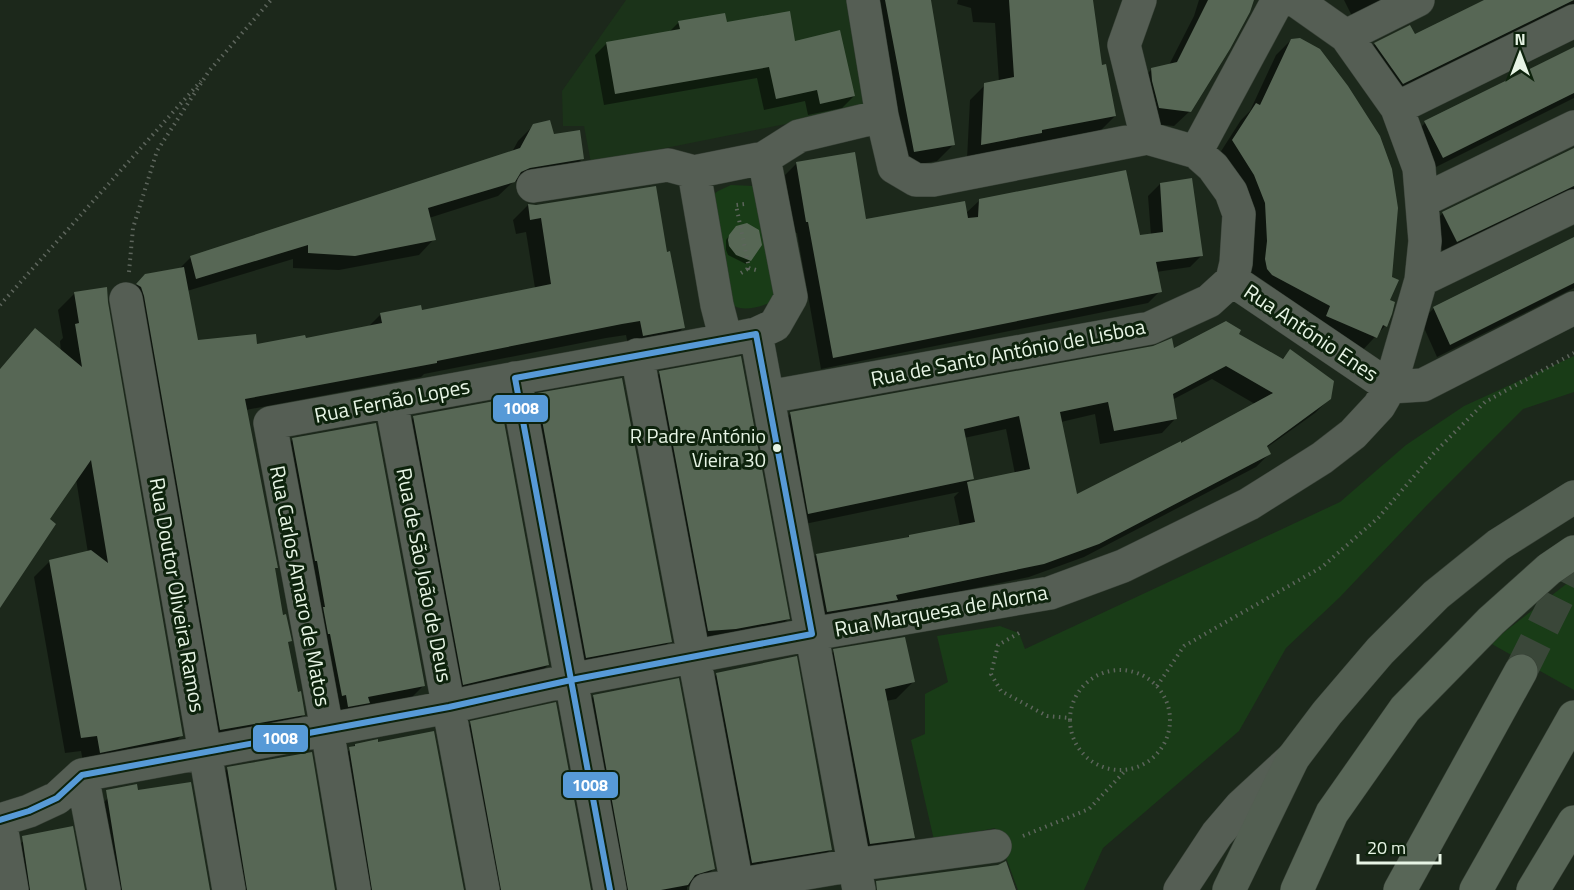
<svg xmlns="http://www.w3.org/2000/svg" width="1574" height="890" font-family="'Titillium Web',sans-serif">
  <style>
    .built { fill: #1b3319 }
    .green { fill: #193c17 }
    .shadow { fill: #0007; fill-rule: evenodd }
    .building { fill: #576755; fill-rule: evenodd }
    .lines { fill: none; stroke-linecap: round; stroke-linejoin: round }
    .highway-tunnel { stroke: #3a4739; stroke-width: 33; stroke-dasharray: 33 16; stroke-linecap: butt }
    .minor-casing { stroke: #384137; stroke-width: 34 }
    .major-casing { stroke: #384137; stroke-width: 34 }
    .highway-casing { stroke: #384137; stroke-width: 34 }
    .path { stroke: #5d655c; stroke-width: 4; stroke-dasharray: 1.5 4.5; stroke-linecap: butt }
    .minor { stroke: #555e54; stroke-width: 33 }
    .major { stroke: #535f52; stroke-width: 33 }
    .highway { stroke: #586657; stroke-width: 33 }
    .bus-1-casing { stroke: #0e230d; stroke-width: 10 }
    .bus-1 { stroke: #579ad7; stroke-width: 6 }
    .bus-dot { fill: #e7f4e5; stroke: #0e230d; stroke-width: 2 }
    .labels { text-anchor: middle; stroke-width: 6; stroke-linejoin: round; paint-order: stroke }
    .bus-label { font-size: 20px; fill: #e7f4e5; stroke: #0e230d; text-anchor: end }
    .street-label { font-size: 21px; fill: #e7f4e5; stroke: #0e230d }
    .line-badge { stroke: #0e230d; stroke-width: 2 }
    .badge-label { font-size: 16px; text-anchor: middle; font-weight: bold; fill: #fff }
  </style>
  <rect width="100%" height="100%" fill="#1c281b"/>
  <path class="built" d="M626 0H853L870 107 591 163 584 126H563L562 91Z"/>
  <path class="green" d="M731 185 754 186 776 288 770 303C755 308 743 312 730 304L709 198 718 191Z
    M1574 356V392L1523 409 1428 504 1340 597 1286 648 1239 731 1103 848 1084 890H1018L995 828 934 840 911 740 925 734V694L948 682 937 636 1000 626 1019 633 1025 649 1340 502 1406 445 1464 406Z
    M1574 578V690L1490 643Z"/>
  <path class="shadow" d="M868 0H929L954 144 937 161 897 168Z
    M958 0H1091L1101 66 1115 116 1100 131 1029 144 1026 148 967 159 970 100 985 85 999 82 995 23 973 22 971 8 957 4Z
    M1199 0H1252L1190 111 1174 126 1144 123 1137 84 1152 69 1169 65 1194 16Z
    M1344 0H1390L1353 18Z
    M1487 0H1574V6L1386 99 1359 60 1375 44 1409 27 1414 36Z
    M679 22 794 43 854 96 842 108 808 115 805 101 764 110 757 78 604 105 595 55 607 43 669 32Z
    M1291 40 1389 301 1385 326 1361 352 1251 275 1253 257 1250 219 1218 156 1241 120 1250 111 1276 55Z
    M1574 50V98L1430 170 1413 135 1425 123Z
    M534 125 553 136 582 159 567 174 513 182 498 196 429 218 434 239 419 255 339 270 293 268V259L187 291 197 342 256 346 304 340 367 328 381 314 421 312 535 288 526 232 516 234 513 220 528 205 536 206 666 254 683 328 668 343 629 350 626 335 606 338 424 374 421 377 246 410 276 567 273 570 282 616 290 640 287 643 296 693 304 714 289 729 206 744 122 299 146 275 179 269 191 257 512 152 518 141Z
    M1574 150V191L1444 254 1430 226 1443 213Z
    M797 163 864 221 965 214 980 200 1139 236 1151 235 1148 196 1160 184 1202 255 1190 267 1156 272 1160 291 1148 303 821 369 797 233H794L785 175Z
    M732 232 750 260 746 264 728 255 726 250V240Z
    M1574 239V288L1437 357 1421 321 1434 308Z
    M105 289 182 735 166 751 84 767 81 751 65 753 34 577 50 561 88 553 76 479 48 520 0 599V369L20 346 61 352 60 341 63 338 58 310 74 294Z
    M1237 335 1281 360 1290 351 1329 399 1315 413 1266 448 1269 454 1256 467 1084 557 1029 577 890 606 813 625 803 569 816 555 907 539 909 536 960 526 954 497 959 492 795 526 777 427 790 414 1173 350ZM1212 379 1255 404 1180 445 1076 496 1061 422 1095 414 1100 444 1162 433 1175 419 1172 400ZM1006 429 1015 474 967 484 972 478 964 438Z
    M660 373 788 619 771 635 692 647 643 389Z
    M538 395 670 641 655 656 571 672 522 410Z
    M414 417 548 665 535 678 451 697 401 430Z
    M293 439 424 685 409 700 333 721 278 454Z
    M834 651 913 682 896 699 886 701 914 837 897 854 853 860 817 668Z
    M717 674 831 849 818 862 739 875 704 687Z
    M594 696 713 869 699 883 687 887V890H613L579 710Z
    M471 723 589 890H486L457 737Z
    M355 745 462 890H357L336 763Z
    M227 769 333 890H232L213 783Z
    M117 789 136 792 209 890H107L103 803Z
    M28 836 83 890H15L14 851Z"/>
  <path class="building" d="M885 0H931L955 145 914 152Z
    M1009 0H1093L1102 65 1106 64 1116 116 1042 130V133L981 145 984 83 1014 77Z
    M1208 0H1254L1250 12 1230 49 1191 112 1159 108 1152 81 1151 68 1177 62Z
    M1484 0H1574L1403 84 1374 43 1410 25 1415 34Z
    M790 11 795 41 840 30 855 96 820 104 817 90 776 99 769 67 615 94 606 42 680 29 678 21 725 13 727 22Z
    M1300 38 1320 49 1348 86 1380 136 1392 169 1398 208 1392 277 1399 280 1390 300 1395 302 1392 314 1387 327 1383 325 1377 338 1326 316 1330 306 1272 275 1267 269 1265 259 1267 241 1265 203 1254 175 1232 140 1256 103 1260 105 1291 39Z
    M1574 47V93L1443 158 1424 121Z
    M550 120 554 134 580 130 584 159 530 168 521 172 515 182 428 208 436 240 355 256 308 253V245L196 279 190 256 520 148 533 124Z
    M1574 148V186L1457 242 1442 212Z
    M855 152 866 219 965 201 968 218 978 217 979 199 1126 170 1140 235 1163 232 1160 183 1192 178 1203 256 1156 262 1162 292 833 358 808 222H806L796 162Z
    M656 186 667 252 670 251 685 328 643 336 640 321 622 324 437 361V363L245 399 278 568H275L283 615 286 614 292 641 288 642 298 692 301 691 305 715 220 730 144 296 141 287 136 284 145 274 184 267 198 340 256 334 257 344 305 335 306 338 382 323 380 313 421 305 422 310 551 284 541 218 530 220 528 204 536 205Z
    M747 223 759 230 762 245 751 261 736 255 729 246 728 240 729 235 736 226Z
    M1574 237V283L1450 345 1433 307Z
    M107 287 108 302 183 736 100 753 97 736 81 738 49 560 91 550 108 563 91 460 50 519 56 524 0 608V369L35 328 82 367 75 324 79 323 74 292Z
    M1226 321 1241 330 1239 334 1283 359 1290 349 1334 381 1331 399 1267 446 1271 454 1099 544 1044 564 896 595 898 600 827 612 816 554 909 537V535L975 522 967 482 1030 469 1019 416 964 429 974 479 808 514 790 412 1153 346 1172 338 1174 348ZM1226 366 1273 393 1181 443V441L1077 494 1060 412 1108 402 1114 431 1177 419 1173 394Z
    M741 356 790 619 736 629 708 631 659 371Z
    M622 378 672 642 586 658 537 393Z
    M500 400 549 665 463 685 413 416Z
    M376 423 425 686 368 697 370 703 348 707 346 695 342 696 330 634H328L323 607H325L317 561H315L292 438Z
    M905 637 915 682 885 689 915 838 870 844 833 649Z
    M797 656 832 850 752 863 716 673Z
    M679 678 715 869 695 875 688 885 661 890H628L593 695Z
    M556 702 591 890H501L470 721Z
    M434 731 464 890H372L349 747 355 746V744L378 739V742Z
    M312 752 335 890H247L227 767Z
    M191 782 210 890H122L106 790 137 784 138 790Z
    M73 826 85 890H30L22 836Z
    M1006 861 1016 890H877L876 881 998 865Z"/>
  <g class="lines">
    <path class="highway-tunnel" d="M1521 671 1574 565"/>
    <defs>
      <path id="minor" d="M1140 0 1124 45 1147 138
        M1346 36 1418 0
        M1397 108 1574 21
        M1196 152 1278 0
        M764 158 799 136 882 116
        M533 186 668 165 694 172
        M1422 201 1574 127
        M1232 280 1390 387
        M1421 280 1574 206
        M126 299 229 890
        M756 334 859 890
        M637 355 738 890
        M515 378 610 890
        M1390 387 1423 385 1574 308
        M768 397 1150 328 1209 301 1232 280 1236 263 1239 214 1231 192 1213 167 1196 152 1147 138 933 180H916L894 167 882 116 863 0
        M391 401 483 890
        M82 775 449 707 570 680 812 634 1050 593 1123 566 1249 504 1322 458 1353 434 1379 406 1390 387 1421 280 1425 241 1419 168 1397 108 1346 36 1295 0
        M82 775 104 890
        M0 820 29 811 57 798 82 775
        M0 820 12 890
        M354 890 327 729 270 423 726 340 756 334 775 325 791 297 764 158 694 172 717 305 726 340
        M706 890 854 865 995 846
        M1180 890 1217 834 1241 806 1293 758"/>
      <path id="major" d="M1229 890 1293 758 1327 713 1380 651 1436 595 1498 545 1574 497"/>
      <path id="highway" d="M1297 890 1332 813 1405 709 1491 621 1549 569 1574 552
        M1400 890 1521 671
        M1476 890 1574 717
        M1533 890 1574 822"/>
    </defs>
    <use href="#minor" class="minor-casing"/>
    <use href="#major" class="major-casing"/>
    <use href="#highway" class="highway-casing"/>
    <path class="path" d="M744 204 736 205 749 268 756 270
      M129 272 133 228 157 151 209 71 271 0
      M741 273 749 268
      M0 305 201 81
      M1019 633 998 645 991 674 1001 691 1047 716 1070 718
      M1070 720a50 50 0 1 1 100 0a50 50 0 1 1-100 0Z
      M1157 686 1184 646 1322 567 1379 517 1434 453 1485 402 1574 353
      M1023 836 1089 809 1126 770"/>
    <use href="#minor" class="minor"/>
    <use href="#major" class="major"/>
    <use href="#highway" class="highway"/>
    <defs>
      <path id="bus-1" d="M756 334 812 634 571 680 515 378Z
        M571 680 610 890
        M0 820 29 811 57 798 82 775 449 707 571 680"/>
    </defs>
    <use href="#bus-1" class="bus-1-casing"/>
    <use href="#bus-1" class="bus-1"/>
  </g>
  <circle class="bus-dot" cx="777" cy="448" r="5"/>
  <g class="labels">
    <g class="bus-label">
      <text x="766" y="443">R Padre António<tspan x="766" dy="24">Vieira 30</tspan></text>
    </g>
    <g class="street-label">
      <text transform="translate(1311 333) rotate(34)" y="7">Rua António Enes</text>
      <text transform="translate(1008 353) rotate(-11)" y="7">Rua de Santo António de Lisboa</text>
      <text transform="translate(392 401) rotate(-11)" y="7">Rua Fernão Lopes</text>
      <text transform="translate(424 575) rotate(79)" y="7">Rua de São João de Deus</text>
      <text transform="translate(300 586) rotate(79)" y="7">Rua Carlos Amaro de Matos</text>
      <text transform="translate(177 595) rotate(80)" y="7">Rua Doutor Oliveira Ramos</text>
      <text transform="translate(941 611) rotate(-10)" y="7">Rua Marquesa de Alorna</text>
    </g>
  </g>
  <g class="line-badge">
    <rect x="492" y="394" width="57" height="29" rx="6" fill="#579ad7"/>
    <rect x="252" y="724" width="57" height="29" rx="6" fill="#579ad7"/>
    <rect x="562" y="771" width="57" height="28" rx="6" fill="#579ad7"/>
  </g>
  <g class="badge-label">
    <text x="521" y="414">1008</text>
    <text x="280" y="744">1008</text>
    <text x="590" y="791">1008</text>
  </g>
  <g transform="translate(1520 54)" stroke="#0e230d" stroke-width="4.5" paint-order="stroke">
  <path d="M0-4.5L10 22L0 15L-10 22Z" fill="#e7f4e5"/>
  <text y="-9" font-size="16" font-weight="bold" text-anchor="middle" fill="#e7f4e5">N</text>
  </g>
  <path d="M1358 854v9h82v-9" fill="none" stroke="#e7f4e5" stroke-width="3"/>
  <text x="1367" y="854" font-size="18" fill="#e7f4e5" stroke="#0e230d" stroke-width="4.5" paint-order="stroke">20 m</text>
</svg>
